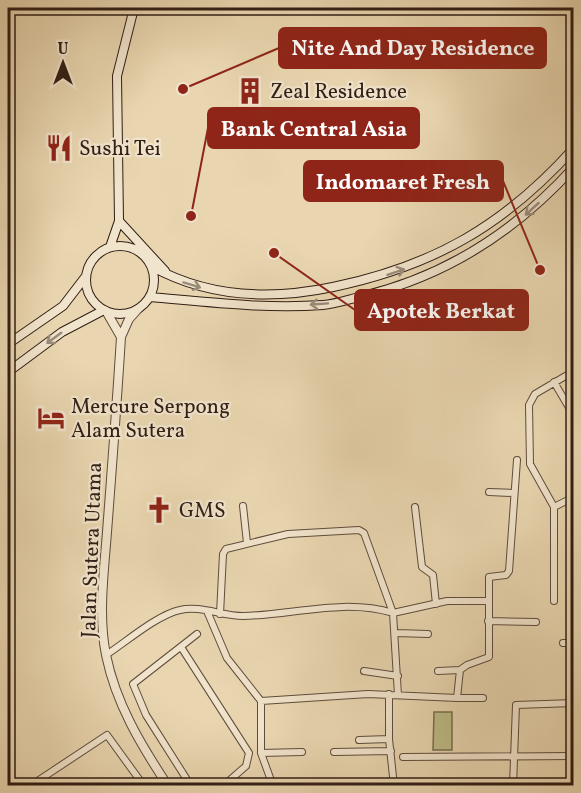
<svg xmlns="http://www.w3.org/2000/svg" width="581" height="793" font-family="Vollkorn,serif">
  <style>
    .green { fill: #bdbc87; stroke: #766d4e; stroke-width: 1.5 }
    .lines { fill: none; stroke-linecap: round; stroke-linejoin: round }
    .minor-casing { stroke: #5e4c3c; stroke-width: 8 }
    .tertiary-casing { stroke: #5e4c3c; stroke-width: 10 }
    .secondary-casing { stroke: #301e15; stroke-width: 10 }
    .minor { stroke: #f1e4cc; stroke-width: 6 }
    .tertiary { stroke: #f1e4cc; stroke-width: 8 }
    .secondary { stroke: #f1e4cc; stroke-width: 8 }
    .oneway { stroke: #9a8b7a }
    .labels { text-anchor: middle; stroke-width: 4.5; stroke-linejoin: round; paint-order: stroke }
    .poi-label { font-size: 21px; fill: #301e15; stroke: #f1e4cc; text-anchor: start }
    .street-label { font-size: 21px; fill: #301e15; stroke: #f1e4cc }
    .leader { fill: none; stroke: #8f2418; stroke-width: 2 }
    .callout-dot { fill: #8f2418; stroke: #f1e4cc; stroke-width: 2 }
    .callout { fill: #8f2418; stroke: #8f2418; stroke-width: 2 }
    .callout-label { font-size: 22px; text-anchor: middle; font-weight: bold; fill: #fff }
  </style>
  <rect width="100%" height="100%" fill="#e9d6b0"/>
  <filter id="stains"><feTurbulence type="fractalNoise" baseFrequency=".00333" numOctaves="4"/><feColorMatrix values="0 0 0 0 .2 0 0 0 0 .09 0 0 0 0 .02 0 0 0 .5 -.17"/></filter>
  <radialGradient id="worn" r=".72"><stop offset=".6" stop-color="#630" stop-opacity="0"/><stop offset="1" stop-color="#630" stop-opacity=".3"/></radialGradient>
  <path class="green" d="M434 712H452V750H433Z"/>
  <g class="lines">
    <defs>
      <path id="minor" d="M554 382 574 416
        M489 492 513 493
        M243 506 247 543
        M415 507 422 567 433 575 436 604
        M554 507 574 497
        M554 601V507L530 464 529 405 535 394 574 371
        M207 611 227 658 261 701 368 694 457 698 460 670 467 665 489 657V577L506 575 509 571 517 460
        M220 614 223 554 226 549 288 534 359 530 364 533 393 613 447 601H488
        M488 621 536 622
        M396 633 428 634
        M563 643H574
        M181 647 249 753 246 766 223 786
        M106 655C126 642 157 615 180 610 200 605 222 616 243 616 293 615 344 598 393 613L398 695
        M364 671 398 676
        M438 671 460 670
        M389 694V739L394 786
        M457 698H483
        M261 701V753L302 752
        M359 740 389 739
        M334 752 391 751
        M261 753 273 786
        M403 757 574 756
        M30 786 107 735 144 786
        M191 786 146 715 133 684 197 634
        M513 786 516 705 574 703"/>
      <path id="tertiary" d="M138 309 129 319 121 337C117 402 112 467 107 532 104 572 98 616 106 655 116 704 141 745 168 786
        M106 311 121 337"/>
      <path id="secondary" d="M119 221 165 271
        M86 280a34 34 0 1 1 68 0a34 34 0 1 1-68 0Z
        M110 247 119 221 117 76 134 8
        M151 266C208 298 271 300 333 287 434 266 505 225 574 148
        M150 297C208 302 264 309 323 305 336 304 350 299 363 296 446 276 517 230 574 167
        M8 344 63 306 86 276
        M8 372 62 332 104 310"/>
    </defs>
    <use href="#minor" class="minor-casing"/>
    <use href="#tertiary" class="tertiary-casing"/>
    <use href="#secondary" class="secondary-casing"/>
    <use href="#minor" class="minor"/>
    <use href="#tertiary" class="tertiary"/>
    <use href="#secondary" class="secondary"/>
  </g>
  <defs><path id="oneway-shaft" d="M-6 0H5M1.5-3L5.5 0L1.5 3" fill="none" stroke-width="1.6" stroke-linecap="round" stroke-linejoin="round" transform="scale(1.5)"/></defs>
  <g class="oneway">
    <use href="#oneway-shaft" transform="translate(532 209) rotate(138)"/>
    <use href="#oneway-shaft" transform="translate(396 272) rotate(-18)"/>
    <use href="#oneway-shaft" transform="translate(192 285) rotate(17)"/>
    <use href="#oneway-shaft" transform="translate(319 304) rotate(176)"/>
    <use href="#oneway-shaft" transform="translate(54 338) rotate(144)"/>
  </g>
  <defs>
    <symbol id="building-bare" viewBox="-9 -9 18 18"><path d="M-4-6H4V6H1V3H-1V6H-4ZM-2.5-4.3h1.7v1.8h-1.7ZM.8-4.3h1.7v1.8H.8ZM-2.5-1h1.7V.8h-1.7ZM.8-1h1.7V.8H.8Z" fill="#8f2418" stroke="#f1e4cc" stroke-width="2.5" paint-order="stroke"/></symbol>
    <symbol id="restaurant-bare" viewBox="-9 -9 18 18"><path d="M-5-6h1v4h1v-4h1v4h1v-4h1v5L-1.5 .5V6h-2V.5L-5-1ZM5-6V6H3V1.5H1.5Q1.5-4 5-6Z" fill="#8f2418" stroke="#f1e4cc" stroke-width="2.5" paint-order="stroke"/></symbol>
    <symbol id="hotel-bare" viewBox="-9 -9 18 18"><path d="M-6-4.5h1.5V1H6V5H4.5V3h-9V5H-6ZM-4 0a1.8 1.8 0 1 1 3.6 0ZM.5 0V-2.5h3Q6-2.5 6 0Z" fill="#8f2418" stroke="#f1e4cc" stroke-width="2.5" paint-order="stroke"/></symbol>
    <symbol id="church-bare" viewBox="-9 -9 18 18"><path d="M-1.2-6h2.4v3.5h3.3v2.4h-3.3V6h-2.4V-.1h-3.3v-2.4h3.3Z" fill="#8f2418" stroke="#f1e4cc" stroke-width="2.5" paint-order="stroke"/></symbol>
  </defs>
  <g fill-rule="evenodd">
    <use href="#building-bare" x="231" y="72" width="38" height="38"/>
    <use href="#restaurant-bare" x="40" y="129" width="38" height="38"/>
    <use href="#hotel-bare" x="32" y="399" width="38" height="38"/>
    <use href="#church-bare" x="140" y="491" width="38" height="38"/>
  </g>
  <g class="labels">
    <g class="poi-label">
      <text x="270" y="98">Zeal Residence</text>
      <text x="79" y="155">Sushi Tei</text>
      <text x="71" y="413">Mercure Serpong<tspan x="71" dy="24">Alam Sutera</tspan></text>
      <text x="179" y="517">GMS</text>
    </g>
    <g class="street-label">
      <text transform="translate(91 550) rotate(-88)" y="7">Jalan Sutera Utama</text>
    </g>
  </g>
  <path class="leader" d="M183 89L279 48M191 216L208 128M540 270L503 181M274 253L355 310"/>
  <g class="callout-dot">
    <circle cx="183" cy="89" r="6"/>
    <circle cx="191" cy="216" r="6"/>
    <circle cx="540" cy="270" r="6"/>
    <circle cx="274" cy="253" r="6"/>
  </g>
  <g class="callout">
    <rect x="279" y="28" width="267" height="40" rx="6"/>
    <rect x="208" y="108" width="211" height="40" rx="6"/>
    <rect x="304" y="161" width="199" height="40" rx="6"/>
    <rect x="355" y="290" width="173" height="40" rx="6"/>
  </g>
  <g class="callout-label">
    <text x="413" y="55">Nite And Day Residence</text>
    <text x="314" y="136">Bank Central Asia</text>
    <text x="403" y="189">Indomaret Fresh</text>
    <text x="441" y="318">Apotek Berkat</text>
  </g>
  <rect width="581" height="793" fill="none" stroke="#e9d6b0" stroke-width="30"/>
  <rect x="9" y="9" width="563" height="775" fill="none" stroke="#301e15" stroke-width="3"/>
  <rect x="15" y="15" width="551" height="763" fill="none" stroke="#301e15" stroke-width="1.5"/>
  <g transform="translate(63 63)" stroke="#f1e4cc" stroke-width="4.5" paint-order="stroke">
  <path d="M0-4.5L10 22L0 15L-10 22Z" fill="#301e15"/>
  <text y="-9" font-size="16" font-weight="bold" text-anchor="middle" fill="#301e15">U</text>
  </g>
  <rect width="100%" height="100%" filter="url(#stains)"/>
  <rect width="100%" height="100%" fill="url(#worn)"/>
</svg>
